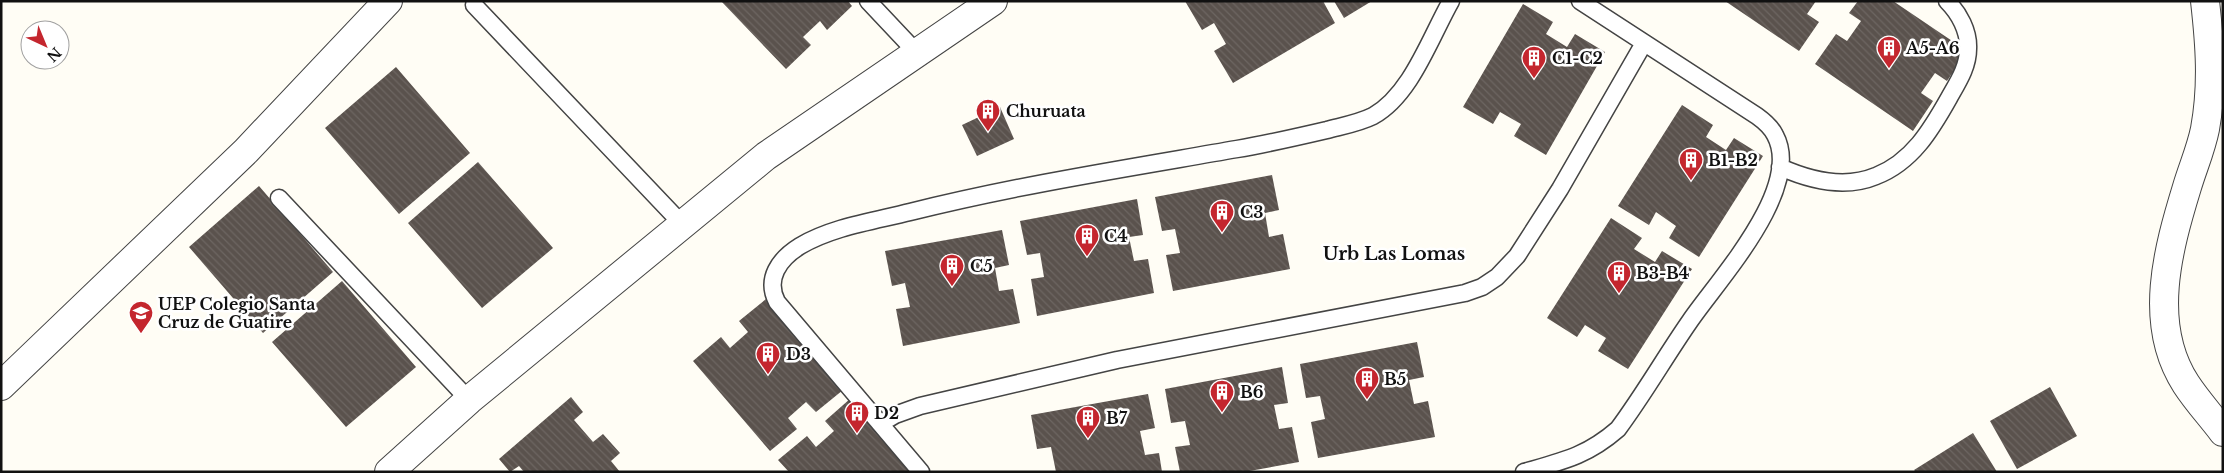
<svg xmlns="http://www.w3.org/2000/svg" width="2224" height="473" font-family="'Libre Baskerville',serif">
  <style>
    .building { fill: url(#building-back-hatch) }
    .lines { fill: none; stroke-linecap: round; stroke-linejoin: round }
    .lane-casing { stroke: #444; stroke-width: 19 }
    .street-casing { stroke: #444; stroke-width: 30 }
    .lane { stroke: #fff; stroke-width: 16 }
    .street { stroke: #fff; stroke-width: 28 }
    .labels { text-anchor: middle; stroke-width: 5; stroke-linejoin: round; paint-order: stroke }
    .poi-label { font-size: 16px; font-weight: bold; fill: #111; stroke: #fff; text-anchor: start }
    .neighbourhood-label { font-size: 18px; font-weight: bold; fill: #111; stroke: #fff }
  </style>
  <defs>
    <pattern id="building-back-hatch" width="6" height="6" patternUnits="userSpaceOnUse" patternTransform="scale(1.25)"><rect width="6" height="6" fill="#5a524d"/><path d="M-1 5l2 2M0 0l6 6M5-1l2 2" fill="none" stroke="#6d6662"/></pattern>
  </defs>
  <rect width="100%" height="100%" fill="#fffdf5"/>
  <path class="building" d="M721 1H848L852 6 827 30 820 21 803 37 811 45 786 69Z
    M1185 1H1323L1335 23 1233 83 1214 51 1226 44 1214 23 1202 30Z
    M1334 1H1372L1344 18Z
    M1725 1H1816L1807 14 1819 22 1799 51Z
    M1858 1H1893L1967 51 1947 81 1935 73 1921 93 1933 101 1913 131 1815 64 1836 34 1847 41 1861 21 1849 13Z
    M1523 4 1553 22 1546 34 1567 47 1575 34 1605 52 1546 155 1514 136 1521 124 1500 112 1493 124 1463 107Z
    M396 67 470 153 399 214 325 128Z
    M1682 105 1713 125 1706 137 1726 150 1734 138 1763 156 1699 257 1669 238 1676 226 1656 212 1649 225 1618 206Z
    M1000 107 1014 139 977 156 962 125Z
    M478 162 553 248 482 308 408 223Z
    M1272 175 1279 210 1265 213 1269 237 1283 234 1290 269 1173 291 1166 255 1180 253 1175 229 1162 231 1155 197Z
    M259 186 333 272 263 333 189 247Z
    M1137 199 1143 235 1129 237 1134 261 1148 259 1154 293 1037 316 1031 279 1044 277 1040 253 1027 255 1020 221Z
    M1611 218 1642 238 1634 249 1655 262 1662 251 1692 269 1628 369 1598 351 1606 338 1585 325 1577 337 1547 318Z
    M1002 230 1009 265 995 268 999 291 1013 289 1020 323 903 346 896 309 910 307 905 283 892 286 885 251Z
    M342 281 416 367 346 427 272 342Z
    M766 299 843 390 816 412 806 402 788 418 797 429 770 451 693 361 721 337 730 348 748 332 739 321Z
    M1417 342 1424 377 1409 380 1414 404 1428 401 1435 437 1318 458 1311 422 1325 419 1320 396 1306 398 1300 364Z
    M1282 367 1288 403 1274 405 1279 429 1292 427 1299 462 1244 472H1180L1175 447 1190 445 1185 421 1171 423 1165 389Z
    M2050 387 2077 436 2017 469 1990 421Z
    M1148 394 1155 428 1140 431 1145 455 1159 453 1162 472H1056L1051 447 1037 449 1031 415Z
    M571 397 583 412 574 420 593 442 603 434 620 453 611 461 620 472H524L519 466 510 472 499 459Z
    M851 398 914 472H789L778 460 807 436 816 447 834 431 825 421Z
    M1973 433 1997 472H1916L1914 470Z"/>
  <g class="lines">
    <defs>
      <path id="lane" d="M868 1 917 53
        M474 5 683 225
        M1780 167C1809 180 1845 189 1876 176 1912 162 1931 130 1949 98 1958 82 1968 67 1968 49 1969 31 1959 13 1947 1
        M279 198 469 400
        M880 424 895 415 920 406 1117 360 1465 293 1482 287 1497 277 1517 256 1560 189 1644 43
        M921 472 777 302C765 279 779 259 800 246 832 227 874 221 910 212 1018 185 1128 168 1237 149 1267 144 1297 137 1327 130 1342 126 1359 123 1373 116 1411 95 1430 38 1451 1
        M1524 472C1563 461 1587 456 1618 429 1644 394 1665 357 1690 321 1718 280 1804 188 1775 135 1771 127 1764 121 1757 116L1580 1"/>
      <path id="street" d="M2205 1C2210 45 2213 85 2205 129 2201 149 2193 167 2187 187 2168 249 2147 324 2186 384 2197 401 2211 416 2223 432
        M1 386 246 151 388 1
        M389 472 469 400 766 156 993 1"/>
    </defs>
    <use href="#lane" class="lane-casing"/>
    <use href="#street" class="street-casing"/>
    <use href="#lane" class="lane"/>
    <use href="#street" class="street"/>
  </g>
  <defs>
    <symbol id="building-pin" viewBox="-11 -11 22 30"><path d="M0 17L-7.5 6A9.5 9.5 0 1 1 7.5 6Z" fill="#c4262e" stroke="#fff"/><path d="M-4-6H4V6H1V3H-1V6H-4ZM-2.5-4.3h1.7v1.8h-1.7ZM.8-4.3h1.7v1.8H.8ZM-2.5-1h1.7V.8h-1.7ZM.8-1h1.7V.8H.8Z" fill="#fff"/></symbol>
    <symbol id="school-pin" viewBox="-11 -11 22 30"><path d="M0 17L-7.5 6A9.5 9.5 0 1 1 7.5 6Z" fill="#c4262e" stroke="#fff"/><path d="M0-5L7-2L0 1L-7-2ZM-4 1L0 2.5L4 1V4Q0 6-4 4Z" fill="#fff"/></symbol>
  </defs>
  <g fill-rule="evenodd">
    <use href="#building-pin" x="1875" y="34" width="28" height="38"/>
    <use href="#building-pin" x="1520" y="44" width="28" height="38"/>
    <use href="#building-pin" x="974" y="97" width="28" height="38"/>
    <use href="#building-pin" x="1677" y="146" width="28" height="38"/>
    <use href="#building-pin" x="1208" y="198" width="28" height="38"/>
    <use href="#building-pin" x="1073" y="222" width="28" height="38"/>
    <use href="#building-pin" x="938" y="252" width="28" height="38"/>
    <use href="#building-pin" x="1605" y="259" width="28" height="38"/>
    <use href="#school-pin" x="127" y="299" width="28" height="38"/>
    <use href="#building-pin" x="754" y="340" width="28" height="38"/>
    <use href="#building-pin" x="1353" y="365" width="28" height="38"/>
    <use href="#building-pin" x="1208" y="378" width="28" height="38"/>
    <use href="#building-pin" x="843" y="399" width="28" height="38"/>
    <use href="#building-pin" x="1074" y="404" width="28" height="38"/>
  </g>
  <g class="labels">
    <g class="poi-label">
      <text x="1906" y="54">A5-A6</text>
      <text x="1552" y="64">C1-C2</text>
      <text x="1006" y="117">Churuata</text>
      <text x="1708" y="166">B1-B2</text>
      <text x="1240" y="218">C3</text>
      <text x="1104" y="242">C4</text>
      <text x="970" y="272">C5</text>
      <text x="1636" y="279">B3-B4</text>
      <text x="158" y="310">UEP Colegio Santa<tspan x="158" dy="18">Cruz de Guatire</tspan></text>
      <text x="786" y="360">D3</text>
      <text x="1384" y="385">B5</text>
      <text x="1240" y="398">B6</text>
      <text x="874" y="419">D2</text>
      <text x="1106" y="424">B7</text>
    </g>
    <g class="neighbourhood-label">
      <text x="1394" y="260">Urb Las Lomas</text>
    </g>
  </g>
  <rect width="2224" height="473" fill="none" stroke="#111111" stroke-width="5"/>
  <g transform="translate(45 45) rotate(136)"><circle r="24" fill="#ffffff" stroke="#a0a0a0"/>
  <path d="M0-4L9 19L0 12L-9 19Z" fill="#c4262e"/>
  <text y="-8" font-size="14" font-weight="bold" text-anchor="middle" fill="#111111">N</text>
  </g>
</svg>
